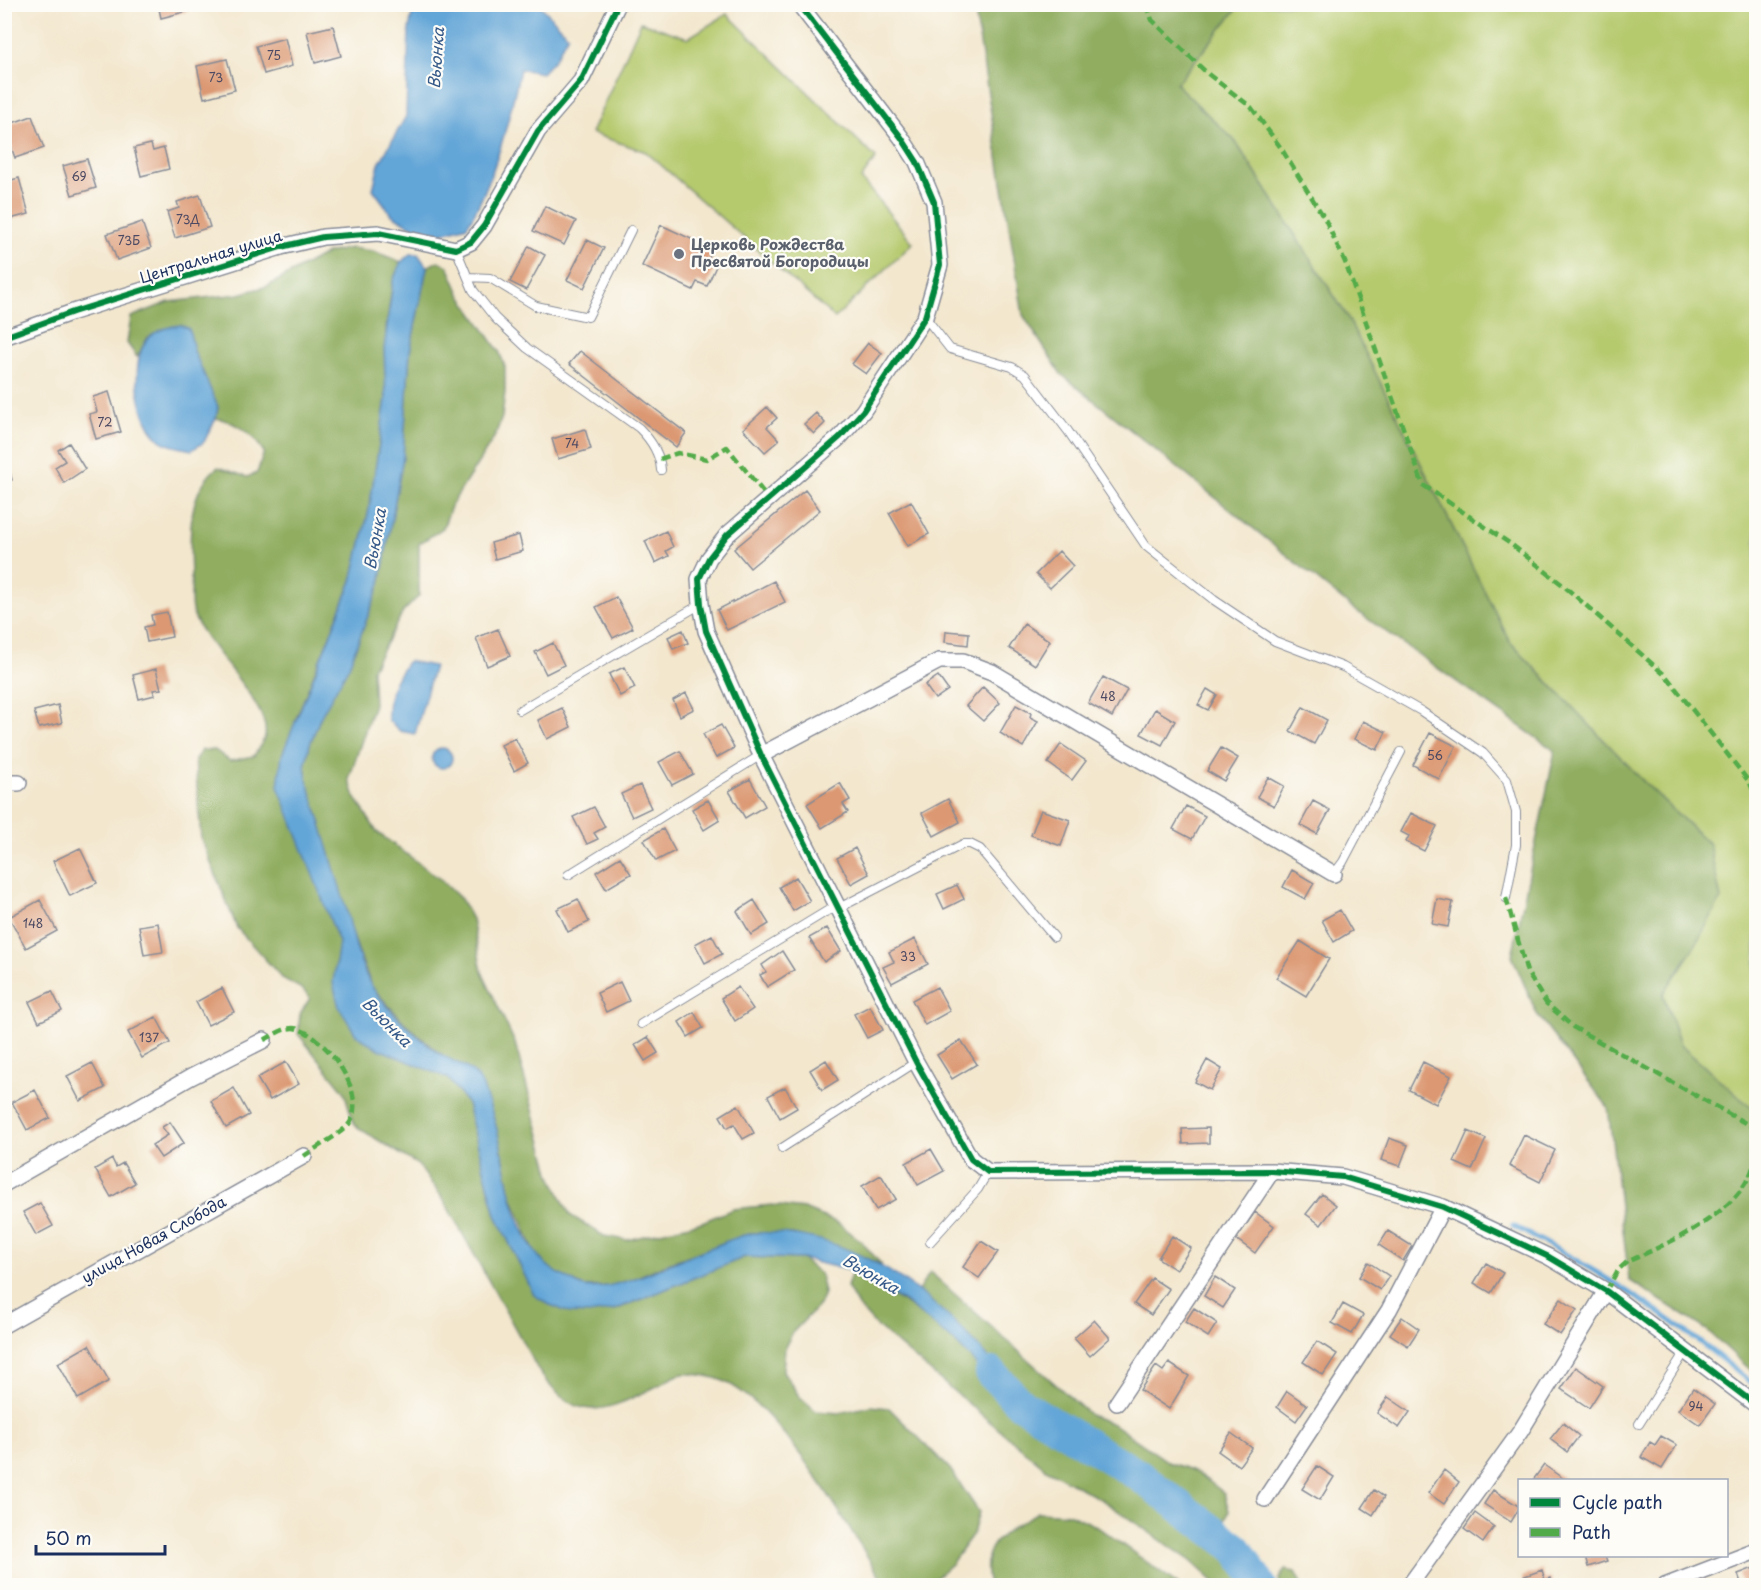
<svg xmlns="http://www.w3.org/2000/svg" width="1761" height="1590" font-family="'Playpen Sans',sans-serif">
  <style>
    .green { fill: #b5c96d; stroke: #687c66; stroke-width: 1.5 }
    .forest { fill: #90ad60; stroke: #566e5f; stroke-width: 1.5 }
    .water { fill: #62a5d7; stroke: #3e6a9a; stroke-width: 1.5 }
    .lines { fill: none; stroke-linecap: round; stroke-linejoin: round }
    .stream { stroke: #62a5d7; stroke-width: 5 }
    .river { stroke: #62a5d7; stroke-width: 32 }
    .building { fill: #db9872 }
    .lane-casing { stroke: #878b96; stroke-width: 10 }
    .street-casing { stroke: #878b96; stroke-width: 18 }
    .lane { stroke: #fff; stroke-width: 8 }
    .street { stroke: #fff; stroke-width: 15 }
    .quiet { stroke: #52ab49; stroke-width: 4.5; stroke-dasharray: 9 4.5; stroke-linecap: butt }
    .cycleway-casing { stroke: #fdfcf7; stroke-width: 10 }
    .cycleway { stroke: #00873e; stroke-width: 6 }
    .worship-dot { fill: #6b7280; stroke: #fdfcf7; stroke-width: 2 }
    .labels { text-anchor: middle; stroke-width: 4.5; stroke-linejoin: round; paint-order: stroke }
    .number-label { font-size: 12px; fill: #4b4963 }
    .worship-label { font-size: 15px; font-weight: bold; fill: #5b616d; stroke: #fdfcf7; text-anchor: start }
    .street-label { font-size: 15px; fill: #1b2f5e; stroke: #fdfcf7 }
    .water-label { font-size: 16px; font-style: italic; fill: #345888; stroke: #fdfcf7 }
  </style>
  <rect width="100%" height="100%" fill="#fdfcf7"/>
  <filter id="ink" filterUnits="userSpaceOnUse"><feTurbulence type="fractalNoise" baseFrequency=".0167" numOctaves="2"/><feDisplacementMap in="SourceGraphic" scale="12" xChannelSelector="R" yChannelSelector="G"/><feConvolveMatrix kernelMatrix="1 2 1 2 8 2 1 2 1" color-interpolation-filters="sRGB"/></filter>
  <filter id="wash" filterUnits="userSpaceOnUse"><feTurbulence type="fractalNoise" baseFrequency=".008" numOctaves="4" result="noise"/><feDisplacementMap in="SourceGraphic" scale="24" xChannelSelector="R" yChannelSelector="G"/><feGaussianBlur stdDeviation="1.35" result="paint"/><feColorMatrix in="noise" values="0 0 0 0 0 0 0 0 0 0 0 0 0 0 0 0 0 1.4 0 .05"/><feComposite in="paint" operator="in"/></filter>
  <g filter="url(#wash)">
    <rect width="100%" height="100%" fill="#f3e7ce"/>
    <path class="green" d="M1240 5H1756V1112L1680 1045 1663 994 1693 949 1709 844 1645 783 1510 642 1347 316 1235 141 1176 84Z
      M727 14 876 158 861 179 913 243 835 318 646 152 591 133 641 22 688 38Z"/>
    <path class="forest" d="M974 5H1240L1176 84 1235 141 1347 316 1510 642 1645 783 1709 844 1721 899 1693 949 1663 994 1680 1045 1756 1112V1375L1707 1330 1629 1280 1608 1107 1537 1014 1512 956 1555 751 1355 610 1061 374 1023 315Z
      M351 248 373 251 401 262 393 281 386 328V399L369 510 352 581 295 721 300 837 339 942 338 960 424 1067 448 1078 467 1103 496 1215 534 1294 615 1310 745 1257 802 1259 820 1274 824 1293 819 1305 793 1332 785 1347 783 1371 799 1396 816 1411 839 1413 871 1406 889 1408 950 1469 979 1512 973 1534 951 1564 934 1579 923 1585H885C852 1533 776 1397 718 1379 709 1376 691 1373 682 1374 673 1376 662 1384 653 1388 603 1413 577 1424 540 1373L442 1197 418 1165 354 1125 344 1091 298 1034 300 1014 310 998 302 989 282 978 237 928 201 838 195 760 202 750H215L230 761 254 756C257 750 263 742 265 736 272 704 200 644 192 610 190 600 192 588 191 578 190 540 185 492 218 467L247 477 257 473 264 452C252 433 237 422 216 418L218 407 194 351 189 329 148 337 137 357 127 343 131 317 169 302 239 294 268 286 327 253Z
      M438 261 448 266 461 296 499 351 505 367V392L502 417 495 436 452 504 443 528 419 544V596L403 612 372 669 374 704 349 779 355 797 377 832 440 879 461 899 472 919 482 972 515 1043 551 1176 570 1215 604 1236 627 1240 702 1222 733 1209 772 1205 804 1209 838 1223 861 1241 882 1265 839 1247 793 1234 752 1233 668 1263 633 1279 609 1286 584 1287 551 1271 535 1253 510 1192 502 1151 478 1078 438 1052 404 1022 372 987 354 939 307 780 305 766 310 744 320 718 349 666 380 584 403 457 410 351 427 267Z
      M852 1271C888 1292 923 1313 954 1341 984 1368 1008 1399 1040 1424 1108 1475 1200 1503 1245 1580L1242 1585H1222L1213 1581 1191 1561 1102 1500 1046 1469 874 1324 858 1306 847 1287Z
      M930 1272 1090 1415 1113 1424 1170 1463 1192 1470 1211 1483 1224 1493 1229 1511 1226 1519 1218 1524 1202 1515 1091 1436 1025 1402 955 1324 918 1291Z
      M1038 1512 1071 1514 1096 1526 1179 1585H989C978 1543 1006 1531 1038 1512Z
      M1285 1570 1295 1572 1302 1585H1280L1279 1578Z"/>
    <path class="water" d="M539 4 568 35 554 60 542 73 520 69C510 117 493 185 467 226L430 237 392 215 373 189 379 164 406 116 409 29 414 5Z
      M410 254H418L427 267 410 351 403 457 380 584 349 666 320 718 310 744 305 766 307 780C321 822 333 865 346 908 352 931 360 968 373 988 389 1011 414 1034 436 1051 449 1061 469 1065 478 1078 483 1084 485 1092 487 1099 511 1153 504 1249 565 1277 571 1280 579 1286 585 1287 618 1292 675 1260 707 1249 722 1244 740 1234 755 1233 867 1226 962 1319 1025 1402L1021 1404 1014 1403 955 1342 905 1302 852 1271 802 1259 745 1257 614 1310 589 1314 570 1313 548 1304 534 1295 496 1215 467 1103 448 1078 379 1049 356 1035 339 1007 333 983 339 942 278 786 282 755 352 581 369 510 386 399 384 349 393 281 401 262Z
      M181 325 189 329 194 351 218 407 216 418 204 442 192 450C183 448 168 446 161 441 138 422 128 361 148 339 155 330 170 326 181 325Z
      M408 661 434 666 415 734 400 731 388 720C387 695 393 681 408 661Z
      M432 758a10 10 0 1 1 20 0a10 10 0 1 1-20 0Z
      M1224 1535 1238 1539 1268 1585H1246L1237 1566 1220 1545Z"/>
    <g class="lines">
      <path class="stream" d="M1513 1226C1600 1270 1682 1324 1756 1387"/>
      <path class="river" d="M991 1373 1021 1404 1138 1475 1237 1549 1261 1586"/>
    </g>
    <g id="blocks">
      <path class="building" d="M158 4H186L188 11 161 18Z
        M333 26 341 56 315 63 307 32Z
        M285 38 292 66 264 74 256 46Z
        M227 59 235 90 204 98 197 66Z
        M32 116 44 148 15 158 4 126Z
        M151 144 153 151 164 148 169 169 141 176 134 148Z
        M87 159 96 188 72 195 63 166Z
        M19 178 29 214 10 219 4 198V182Z
        M200 195 210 227 175 238 167 212 179 208 177 202Z
        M545 206 576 221 564 245 533 231Z
        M142 222 151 248 117 260 107 234Z
        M661 225 713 249 708 260 717 264 707 286 697 282 693 290 642 266Z
        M587 240 604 248 584 288 567 280Z
        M529 246 545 255 526 290 510 282Z
        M868 343 882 353 866 374 852 364Z
        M580 351 686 433 676 447 569 364Z
        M109 392 121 432 96 439 89 414 97 412 93 397Z
        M767 407 777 418 767 427 779 440 765 452 743 429Z
        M816 413 825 423 814 434 804 424Z
        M585 429 591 449 558 459 552 439Z
        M69 443 85 469 64 483 55 467 65 461 58 450Z
        M8 464 12 480 4 482V465Z
        M805 490 820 510 750 568 734 549Z
        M911 501 929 534 908 546 889 513Z
        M666 531 673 547 666 551 669 556 655 563 645 541Z
        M519 535 523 551 495 559 491 543Z
        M1059 551 1073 566 1050 588 1036 574Z
        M774 581 785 602 727 630 717 610Z
        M616 597 633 628 613 638 596 607Z
        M167 612 172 637 147 642 144 627 153 625 151 615Z
        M1024 624 1050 641 1035 665 1009 648Z
        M498 629 510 656 487 666 476 638Z
        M683 630 688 643 673 649 668 637Z
        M946 631 969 633 968 645 945 642Z
        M553 643 564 665 546 674 535 652Z
        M624 667 635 688 620 696 609 674Z
        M156 669 161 689 153 690 155 695 139 699 133 675Z
        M938 676 948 690 935 699 925 685Z
        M1103 677 1127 690 1112 717 1088 703Z
        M983 687 1000 703 983 721 966 706Z
        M1207 689 1217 695 1208 710 1198 705Z
        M686 693 694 709 680 716 673 700Z
        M58 705 62 723 39 728 34 711Z
        M1016 705 1031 713 1030 717 1038 721 1023 747 1000 733Z
        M1303 707 1327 720 1314 744 1290 731Z
        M562 708 571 727 547 739 538 720Z
        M1155 709 1175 721 1162 745 1141 734Z
        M1363 721 1386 732 1377 750 1354 739Z
        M721 725 734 748 716 758 703 734Z
        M1430 733 1456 746 1439 779 1413 765Z
        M515 738 528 763 514 771 501 745Z
        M1061 744 1086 761 1072 780 1048 763Z
        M1221 748 1238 758 1224 781 1207 771Z
        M680 751 693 774 672 785 659 762Z
        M1268 777 1284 786 1274 806 1257 797Z
        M750 779 765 806 745 818 729 791Z
        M840 783 850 800 843 804 848 812 822 828 807 804Z
        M640 785 651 808 632 817 621 794Z
        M948 799 960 822 934 836 922 813Z
        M708 800 720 820 704 830 692 809Z
        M1313 801 1330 810 1317 834 1300 825Z
        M1186 806 1205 816 1192 839 1173 829Z
        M594 807 605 827 594 833 598 839 587 844 573 817Z
        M1041 810 1070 820 1061 846 1031 835Z
        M1411 813 1437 826 1424 851 1406 842 1409 836 1401 832Z
        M663 829 675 851 656 861 644 840Z
        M80 848 97 883 70 896 53 861Z
        M855 848 869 874 851 884 837 858Z
        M620 857 631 874 606 889 596 872Z
        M1292 870 1314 883 1305 899 1283 887Z
        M796 877 810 901 793 911 779 887Z
        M957 885 964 899 944 909 937 894Z
        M578 899 589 922 568 932 557 909Z
        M1437 899 1453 902 1448 927 1432 924Z
        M40 900 57 931 26 948 9 917Z
        M754 900 769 924 751 935 737 911Z
        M1340 910 1352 931 1334 942 1322 920Z
        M158 923 163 952 144 955 139 926Z
        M827 928 841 951 824 962 809 938Z
        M712 935 722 954 705 963 695 944Z
        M915 939 928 964 892 983 883 967 894 962 889 952Z
        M1300 941 1329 959 1306 996 1276 978Z
        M782 951 794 970 767 987 760 975 766 972 762 965Z
        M620 982 629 1001 606 1012 597 993Z
        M738 987 753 1009 735 1021 721 998Z
        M937 987 950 1011 925 1025 912 1000Z
        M222 988 234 1012 208 1025 196 1002Z
        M52 991 62 1011 39 1022 29 1002Z
        M870 1006 883 1030 867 1038 854 1014Z
        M694 1012 703 1028 688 1037 679 1022Z
        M156 1017 170 1043 142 1058 128 1032Z
        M648 1037 658 1053 645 1061 635 1045Z
        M961 1040 977 1064 952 1079 937 1055Z
        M826 1060 838 1080 822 1090 810 1070Z
        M1207 1060 1222 1069 1210 1090 1195 1082Z
        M286 1062 299 1084 270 1100 257 1078Z
        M1423 1062 1451 1076 1436 1104 1409 1090Z
        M92 1063 105 1088 80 1101 67 1076Z
        M785 1087 797 1108 780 1118 768 1096Z
        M234 1088 249 1115 226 1128 211 1101Z
        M35 1090 50 1118 27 1130 12 1102Z
        M738 1105 754 1133 743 1139 734 1124 727 1128 720 1116Z
        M170 1122 184 1143 161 1158 152 1145 168 1135 162 1127Z
        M1209 1128V1143L1183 1144 1182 1129Z
        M1468 1131 1486 1139 1472 1170 1454 1162Z
        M1524 1135 1555 1150 1540 1182 1509 1166Z
        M1389 1138 1408 1145 1400 1166 1381 1160Z
        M931 1149 944 1171 918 1185 906 1163Z
        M112 1159 116 1167 123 1163 135 1183 111 1197 95 1169Z
        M881 1175 896 1199 876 1210 862 1186Z
        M1322 1194 1336 1205 1321 1225 1306 1214Z
        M40 1203 53 1226 36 1235 23 1212Z
        M1255 1212 1274 1226 1255 1253 1236 1239Z
        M1388 1231 1412 1246 1403 1261 1379 1245Z
        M1172 1236 1191 1248 1176 1270 1158 1258Z
        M981 1241 998 1252 979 1278 963 1267Z
        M1368 1262 1389 1276 1380 1290 1359 1277Z
        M1486 1263 1503 1273 1491 1293 1474 1283Z
        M1215 1277 1235 1290 1223 1308 1204 1296Z
        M1152 1278 1169 1289 1151 1315 1134 1304Z
        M1561 1299 1577 1310 1560 1335 1543 1324Z
        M1343 1304 1363 1315 1352 1334 1332 1323Z
        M1194 1308 1217 1323 1208 1337 1185 1322Z
        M1402 1317 1419 1329 1408 1346 1390 1334Z
        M1094 1320 1110 1338 1090 1356 1074 1338Z
        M1317 1341 1337 1354 1323 1375 1303 1362Z
        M89 1345 109 1381 78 1399 58 1363Z
        M1169 1363 1189 1376 1169 1409 1140 1390 1156 1366 1163 1371Z
        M1576 1367 1603 1386 1589 1408 1561 1389Z
        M1693 1388 1715 1404 1700 1425 1678 1410Z
        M1287 1391 1307 1405 1296 1421 1277 1407Z
        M1388 1397 1410 1412 1399 1428 1377 1413Z
        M1563 1423 1579 1436 1567 1452 1550 1439Z
        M1231 1433 1252 1448 1239 1466 1218 1451Z
        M1661 1436 1677 1445 1662 1469 1641 1457 1650 1442 1655 1445Z
        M1544 1465 1565 1480H1533Z
        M1317 1466 1334 1477 1320 1500 1302 1489Z
        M1444 1470 1459 1482 1444 1504 1428 1493Z
        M1374 1490 1384 1497 1373 1515 1362 1508Z
        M1493 1490 1520 1507 1511 1522 1484 1504Z
        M1475 1513 1494 1527 1483 1543 1464 1529Z
        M1585 1556H1605L1607 1561 1588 1567Z
        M1756 1567V1586H1742L1738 1574Z
        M1542 1570 1545 1580 1551 1578 1553 1586H1524L1522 1577Z"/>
    </g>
  </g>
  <g filter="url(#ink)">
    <use href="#blocks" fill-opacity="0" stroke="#878b96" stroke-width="1.5"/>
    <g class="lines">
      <defs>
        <path id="lane" d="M456 249 473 290 495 318 527 348 639 428C651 440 660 453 661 470
          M468 277 490 278 536 306 588 317 631 230
          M925 317 950 349 1012 367 1025 375 1068 431 1146 546 1214 600 1275 641 1343 667 1421 711 1483 753 1507 780 1516 812V845L1506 898
          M520 710 701 604
          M1334 874 1343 862 1401 752
          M568 875 761 755
          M641 1024 827 911 839 908 963 844H970L980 849 1054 937
          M782 1148 916 1062
          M930 1242 978 1189 988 1172
          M1639 1424 1686 1350"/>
        <path id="street" d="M799 4 901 137 917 162 934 202 940 265 925 317 863 411 840 437 727 535 709 558 699 579 701 604 706 631 761 755 916 1062 971 1159 988 1172 1272 1171 1343 1177 1443 1207 1549 1257 1606 1291 1756 1405
          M4 337 73 312 281 247 323 237 378 233 456 249 471 242 484 226 538 131 581 81 618 4
          M761 755 939 661H963L992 672 1334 874
          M4 783H19
          M4 1184 191 1077 264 1040
          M4 1325 304 1156
          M1117 1403 1272 1171
          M1265 1499 1389 1310 1443 1207
          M1409 1586 1520 1432 1606 1291
          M1665 1586 1756 1551"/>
      </defs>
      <use href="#lane" class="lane-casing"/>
      <use href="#street" class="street-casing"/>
      <use href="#lane" class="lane"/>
      <use href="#street" class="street"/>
      <path class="quiet" d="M1147 4 1152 20 1208 74 1251 107 1281 148 1325 219 1345 262 1423 485 1512 545 1564 586 1666 676 1750 783 1756 797
        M660 459 678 453 707 459 727 447 768 498
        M1506 898 1527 972 1546 1003 1573 1027 1756 1129
        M264 1040C274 1035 287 1025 298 1029 327 1038 369 1095 349 1124 341 1134 315 1148 304 1156
        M1606 1291 1618 1270 1627 1262C1672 1241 1753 1209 1756 1151"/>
      <defs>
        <path id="cycleway" d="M799 4 901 137 917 162 934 202 940 265 925 317 863 411 840 437 727 535 709 558 699 579 701 604 706 631 761 755 916 1062 971 1159 988 1172 1272 1171 1343 1177 1443 1207 1549 1257 1606 1291 1756 1405
          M4 337 73 312 281 247 323 237 378 233 456 249 471 242 484 226 538 131 581 81 618 4"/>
      </defs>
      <use href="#cycleway" class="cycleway-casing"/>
      <use href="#cycleway" class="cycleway"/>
    </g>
  </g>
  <circle class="worship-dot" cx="679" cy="254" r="6"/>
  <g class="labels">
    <g class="number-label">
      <text x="274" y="60">75</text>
      <text x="216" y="82">73</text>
      <text x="79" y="181">69</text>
      <text x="188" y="224">73Д</text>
      <text x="129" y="245">73Б</text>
      <text x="105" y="427">72</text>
      <text x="572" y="448">74</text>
      <text x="1108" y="701">48</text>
      <text x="1435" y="760">56</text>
      <text x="33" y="928">148</text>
      <text x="908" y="961">33</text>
      <text x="149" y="1042">137</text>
      <text x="1696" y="1411">94</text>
    </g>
    <g class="worship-label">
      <text x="691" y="250">Церковь Рождества<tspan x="691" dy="17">Пресвятой Богородицы</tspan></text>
    </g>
    <g class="street-label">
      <text transform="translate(211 257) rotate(-17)" y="5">Центральная улица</text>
      <text transform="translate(154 1240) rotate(-29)" y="5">улица Новая Слобода</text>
    </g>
    <g class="water-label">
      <text transform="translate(436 58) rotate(-86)" y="6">Вьюнка</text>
      <text transform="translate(375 539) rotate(-80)" y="6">Вьюнка</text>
      <text transform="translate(387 1022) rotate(45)" y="6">Вьюнка</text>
      <text transform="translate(871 1274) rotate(30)" y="6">Вьюнка</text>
    </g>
  </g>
  <rect width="1761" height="1590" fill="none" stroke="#fdfcf7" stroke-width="24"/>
  <rect x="1518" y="1479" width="210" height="78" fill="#fdfcf7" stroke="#a3aaba" stroke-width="1.5"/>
  <rect x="1530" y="1498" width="30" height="9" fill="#00873e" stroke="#a3aaba" stroke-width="1.5"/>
  <text x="1572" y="1509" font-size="18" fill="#1b2f5e">Cycle path</text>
  <rect x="1530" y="1528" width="30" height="9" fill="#52ab49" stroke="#a3aaba" stroke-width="1.5"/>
  <text x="1572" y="1539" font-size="18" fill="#1b2f5e">Path</text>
  <path d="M36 1545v9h129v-9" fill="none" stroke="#1b2f5e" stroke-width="3"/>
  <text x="45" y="1545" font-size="18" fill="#1b2f5e" stroke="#fdfcf7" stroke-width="4.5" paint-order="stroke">50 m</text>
</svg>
